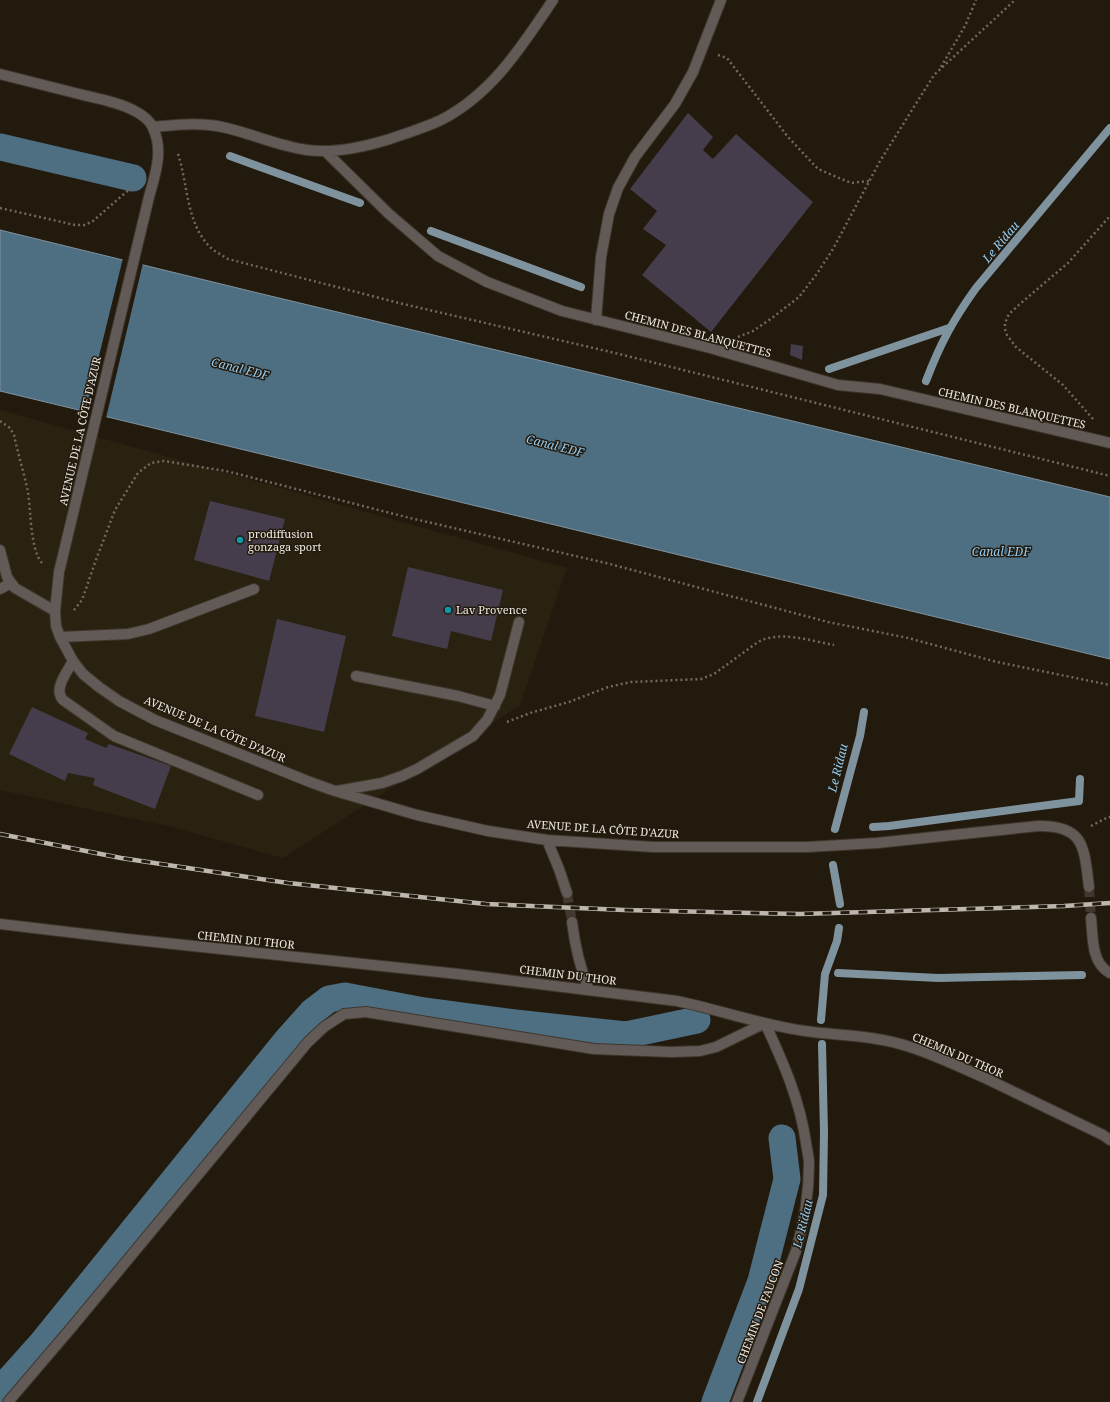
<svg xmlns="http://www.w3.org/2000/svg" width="1110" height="1402" font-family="'Noto Serif',serif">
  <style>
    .industrial { fill: #292211 }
    .water { fill: #4e6e82; stroke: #7f939f }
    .pier { fill: #231a0e }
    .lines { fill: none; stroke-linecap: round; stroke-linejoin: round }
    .stream { stroke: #7f939f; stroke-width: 8 }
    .canal { stroke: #4e6e82; stroke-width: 27 }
    .building { fill: #453d4b }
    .minor-tunnel { stroke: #42392e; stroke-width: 10; stroke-dasharray: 10 5; stroke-linecap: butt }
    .minor-casing { stroke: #40372c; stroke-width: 12 }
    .path { stroke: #726a5f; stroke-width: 2.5; stroke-dasharray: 2 3; stroke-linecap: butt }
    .minor { stroke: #625a57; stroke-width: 10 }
    .rail-casing { stroke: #bdb6ae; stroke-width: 4.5 }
    .rail { stroke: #231a0e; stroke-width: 3; stroke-dasharray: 9; stroke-linecap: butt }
    .culture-dot { fill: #0f9aa8; stroke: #231a0e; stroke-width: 1.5 }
    .labels { text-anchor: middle; stroke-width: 3; stroke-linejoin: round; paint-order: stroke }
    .street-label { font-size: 11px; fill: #f0eae2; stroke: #231a0e }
    .poi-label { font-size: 11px; fill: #f0eae2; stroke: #231a0e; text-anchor: start }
    .water-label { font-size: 12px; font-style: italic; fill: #93ccf1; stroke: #231a0e }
  </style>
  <rect width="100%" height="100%" fill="#231a0e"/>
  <path class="industrial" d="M0 410 567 568 520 705 283 858 172 827 0 790Z"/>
  <path class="water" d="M0 230 258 293 1110 497V659L0 391Z"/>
  <path class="pier" d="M123 258 143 263 106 418 85 413Z"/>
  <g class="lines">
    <path class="stream" d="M230 156 360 203
      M431 231 581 287
      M829 369 949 328
      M926 381C940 344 953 320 976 288L1110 128
      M873 827 889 826 1079 801 1080 779
      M835 829 860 736 864 712
      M833 865 840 904
      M838 973 938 978 1082 975
      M821 1020 825 974 837 941 839 928
      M757 1402 799 1289 823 1195 824 1133 822 1044"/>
    <path class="canal" d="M0 147 133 178
      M0 1390 42 1343 287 1040 312 1012 329 999 345 996 424 1011 515 1023 626 1035 697 1020
      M715 1402 761 1281 787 1179 782 1138"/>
  </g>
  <path class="building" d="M688 113 713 137 703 150 713 159 736 134 813 202 711 332 642 275 666 245 643 229 657 211 630 189Z
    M791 344 803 346 802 360 790 355Z
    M210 501 285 519 269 581 194 560Z
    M408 567 503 590 491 641 451 631 447 649 392 636Z
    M277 619 346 636 324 732 255 716Z
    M32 707 88 733 85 739 106 748 109 744 171 766 155 809 93 785 95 778 68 773 65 781 9 754Z"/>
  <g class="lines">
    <path class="minor-tunnel" d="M1089 887 1091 918
      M567 893 572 922"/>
    <defs>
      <path id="minor" d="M0 74C28 81 56 88 83 95 100 99 118 102 133 110 141 114 150 120 153 128 164 151 155 175 149 197L59 572 55 611 56 626 60 637 73 661 83 674 99 687 119 701 155 720 310 782 335 791 417 815 488 831 547 840 653 847H807L877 843 1038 826C1085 825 1084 848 1089 887
        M153 127C176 125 199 122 222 127 251 133 277 146 307 150 334 154 364 147 390 139 407 133 424 128 441 120 492 94 522 46 553 0
        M325 151 389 214 438 256 487 282 562 311 710 348 838 385 880 389 1110 443
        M596 320 601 257 609 214 618 188 635 157 675 104 693 72 721 0
        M0 550 7 577 15 588 55 611
        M0 589 11 583
        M60 637 128 634 149 629 254 589
        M73 661C67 672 53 689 63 700L114 736 258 795
        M356 676 458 696 495 706
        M337 791 382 783 402 776 417 769 473 736 487 720 500 695 519 622
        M547 840 559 869 567 893
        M1091 918C1093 937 1091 963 1110 973
        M572 922C575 946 580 968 589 990
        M0 924 127 939 458 974 677 1001C720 1010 762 1025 805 1031 840 1036 875 1035 910 1047 935 1055 960 1067 985 1078 1025 1097 1064 1116 1103 1135L1110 1140
        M8 1402 72 1327 308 1042 324 1027 344 1014 366 1012 594 1049 672 1052 700 1051 716 1047 765 1023
        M737 1402 796 1251C804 1223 809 1193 809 1164 809 1157 807 1150 806 1143 800 1100 783 1062 765 1023"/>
    </defs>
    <use href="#minor" class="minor-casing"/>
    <path class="path" d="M718 55 727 58 788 137 818 169 851 183 869 181
      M941 67 965 26 976 0
      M178 154C188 184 186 223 210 247 215 252 222 255 228 259L399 303 615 353 1110 476
      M0 208 75 225H85L93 221 132 187
      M738 337 753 331 772 318 799 297 816 275 833 249 880 161 934 75 1015 0
      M1093 419 1063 385 1016 347 1007 335 1005 329V323L1009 314 1021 303 1068 263 1110 216
      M0 421 10 428 14 435C18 454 24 473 28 492 31 510 30 552 43 564
      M74 610 82 600 97 557 115 510 138 473 151 463 164 461 226 471 410 518 606 563 828 622 908 638 997 662 1110 685
      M507 722 530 713 569 702 608 687 631 682 701 679 714 674 758 642C780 630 811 641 834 645
      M1091 826 1108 817H1110"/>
    <use href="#minor" class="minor"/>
    <defs>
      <path id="rail" d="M0 834 121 858 288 883 486 904 624 910 800 914 1064 906 1110 903"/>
    </defs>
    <use href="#rail" class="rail-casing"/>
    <use href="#rail" class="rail"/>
  </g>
  <g class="culture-dot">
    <circle cx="240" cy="540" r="4"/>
    <circle cx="448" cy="610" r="4"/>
  </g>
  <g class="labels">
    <g class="street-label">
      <text transform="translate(698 334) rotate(15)" y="4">CHEMIN DES BLANQUETTES</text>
      <text transform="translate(1012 408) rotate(13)" y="4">CHEMIN DES BLANQUETTES</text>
      <text transform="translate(80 431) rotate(-77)" y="4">AVENUE DE LA CÔTE D'AZUR</text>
      <text transform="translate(215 729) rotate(23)" y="4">AVENUE DE LA CÔTE D'AZUR</text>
      <text transform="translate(603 829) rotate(4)" y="4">AVENUE DE LA CÔTE D'AZUR</text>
      <text transform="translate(246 940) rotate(6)" y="4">CHEMIN DU THOR</text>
      <text transform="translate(568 975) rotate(7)" y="4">CHEMIN DU THOR</text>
      <text transform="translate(958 1055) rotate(23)" y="4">CHEMIN DU THOR</text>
      <text transform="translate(760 1312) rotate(-69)" y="4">CHEMIN DE FAUCON</text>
    </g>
    <g class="poi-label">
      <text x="248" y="538">prodiffusion<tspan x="248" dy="13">gonzaga sport</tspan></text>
      <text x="456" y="614">Lav Provence</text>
    </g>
    <g class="water-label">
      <text transform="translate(1001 242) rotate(-50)" y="4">Le Ridau</text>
      <text transform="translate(240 369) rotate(14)" y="4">Canal EDF</text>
      <text transform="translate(555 446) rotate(14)" y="4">Canal EDF</text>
      <text x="1001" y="556">Canal EDF</text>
      <text transform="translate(838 768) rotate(-76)" y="4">Le Ridau</text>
      <text transform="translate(803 1224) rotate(-76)" y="4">Le Ridau</text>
    </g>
  </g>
</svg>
